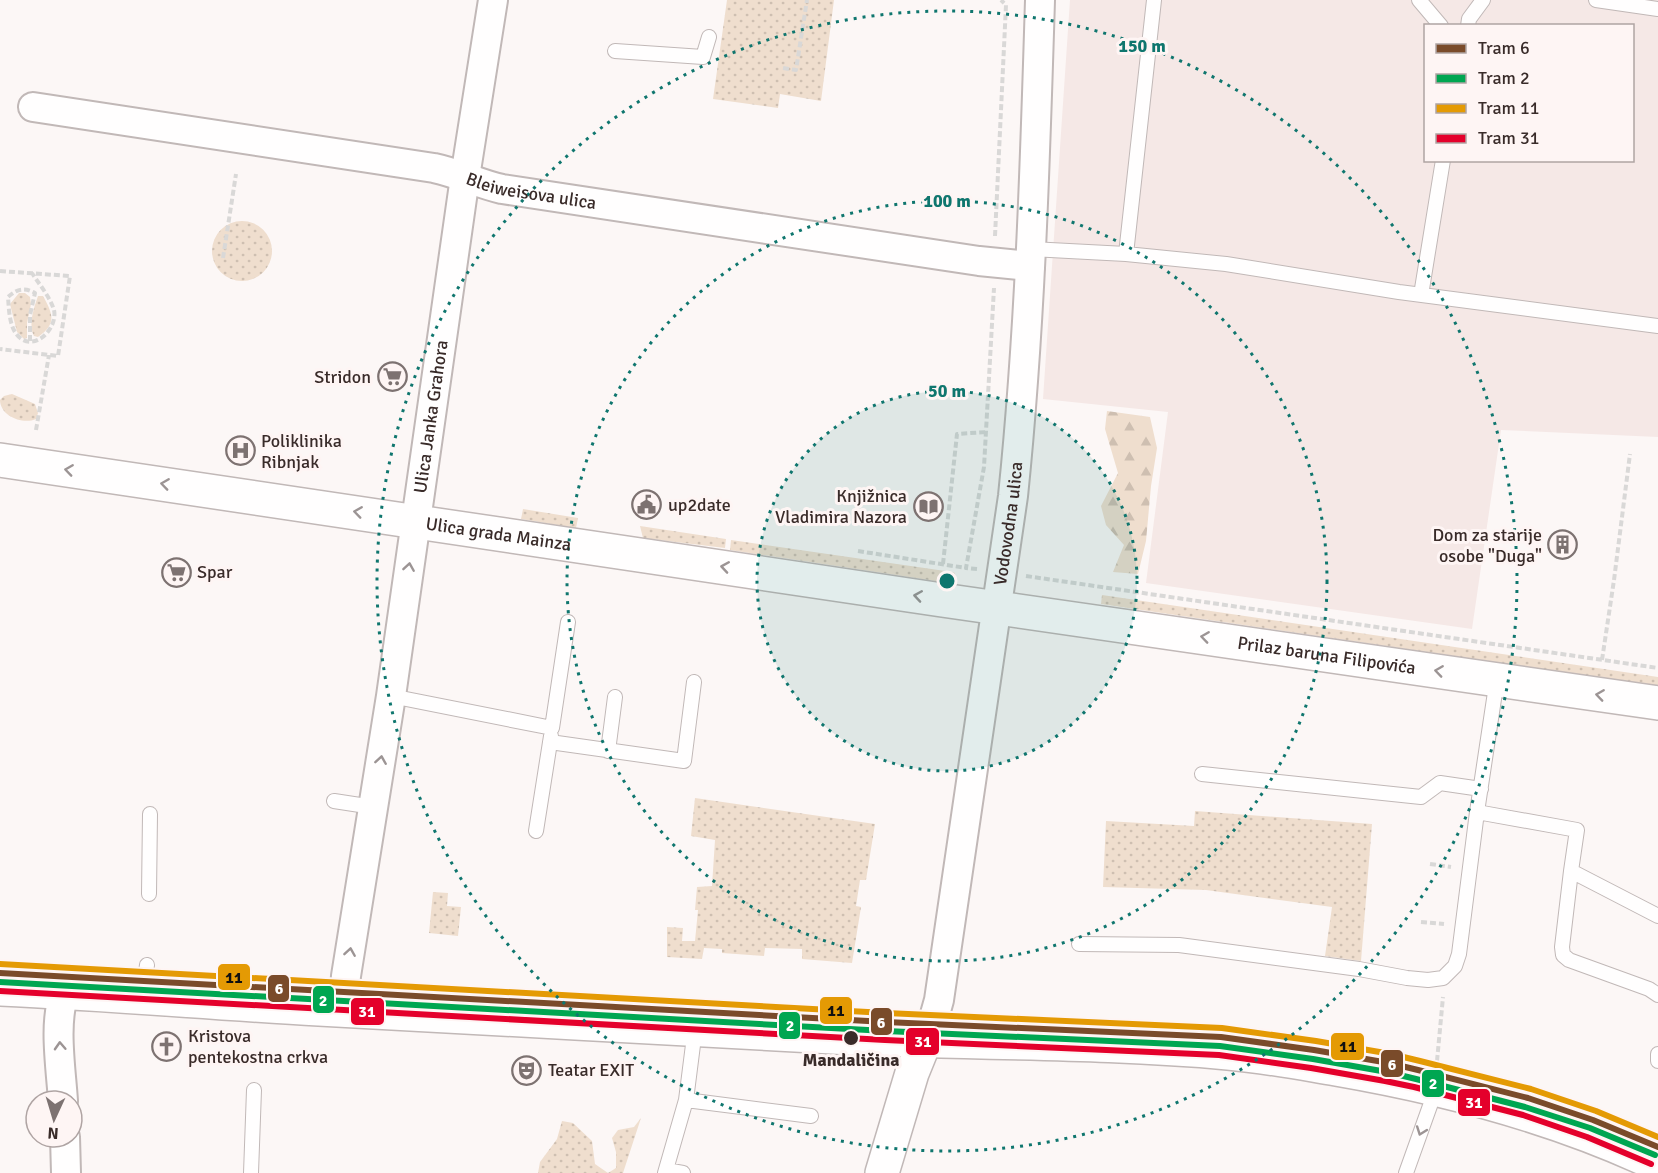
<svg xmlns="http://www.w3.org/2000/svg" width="1658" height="1173" font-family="Signika,sans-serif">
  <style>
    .built { fill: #f5e8e6; fill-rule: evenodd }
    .green { fill: url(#green-dots) }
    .forest { fill: url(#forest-firs) }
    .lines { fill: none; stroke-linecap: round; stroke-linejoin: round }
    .lane-casing { stroke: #c1b8b7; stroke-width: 16 }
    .street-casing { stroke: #c1b8b7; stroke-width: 32 }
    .secondary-casing { stroke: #c1b8b7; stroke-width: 36 }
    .path { stroke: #d9d8d7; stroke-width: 4; stroke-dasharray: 6 3; stroke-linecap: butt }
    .lane { stroke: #fffefe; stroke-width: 14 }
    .street { stroke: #fffefe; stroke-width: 28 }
    .secondary { stroke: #fffefe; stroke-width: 33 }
    .tram-1-casing { stroke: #fef5f4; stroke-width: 10 }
    .tram-2-casing { stroke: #fef5f4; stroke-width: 10 }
    .tram-3-casing { stroke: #fef5f4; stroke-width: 10 }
    .tram-4-casing { stroke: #fef5f4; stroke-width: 10 }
    .tram-1 { stroke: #7a4b2a; stroke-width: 6 }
    .tram-2 { stroke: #00a651; stroke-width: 6 }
    .tram-3 { stroke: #e49a04; stroke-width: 6 }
    .tram-4 { stroke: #e4002b; stroke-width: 6 }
    .oneway { stroke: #9c9494 }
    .ring { fill: none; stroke: #0f766e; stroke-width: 3; stroke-dasharray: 3 6 }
    .stop-dot { fill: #392b29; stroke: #fef5f4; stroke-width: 2 }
    .labels { text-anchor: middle; stroke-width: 6; stroke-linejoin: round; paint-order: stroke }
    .street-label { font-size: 18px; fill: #392b29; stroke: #fef5f4 }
    .poi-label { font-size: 18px; fill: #392b29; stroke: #fef5f4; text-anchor: start }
    .stop-label { font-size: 18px; font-weight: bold; fill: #392b29; stroke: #fef5f4 }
    .centre { fill: #0f766e; stroke: #fef5f4; stroke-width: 3 }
    .ring-label { font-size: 18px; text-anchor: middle; font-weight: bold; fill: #0f766e; stroke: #fef5f4; stroke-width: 6; stroke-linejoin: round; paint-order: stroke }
    .line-badge { stroke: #fef5f4; stroke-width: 2 }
    .badge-label { font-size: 16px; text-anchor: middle; font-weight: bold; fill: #fff }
    .pale-badge-label { font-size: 16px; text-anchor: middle; font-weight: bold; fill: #111 }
  </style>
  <defs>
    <pattern id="green-dots" width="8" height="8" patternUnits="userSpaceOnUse" patternTransform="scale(1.5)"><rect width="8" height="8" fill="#efdece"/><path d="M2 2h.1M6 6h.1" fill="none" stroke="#cebfb1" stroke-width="1.8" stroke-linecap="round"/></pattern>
    <pattern id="forest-firs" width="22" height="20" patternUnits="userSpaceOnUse" patternTransform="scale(1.5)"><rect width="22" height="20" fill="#efdece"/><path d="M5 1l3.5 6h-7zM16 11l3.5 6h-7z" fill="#cebfb1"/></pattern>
  </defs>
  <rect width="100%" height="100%" fill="#fcf7f6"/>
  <path class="built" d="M1070 0H1658V437L1501 430 1472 629 1146 583 1168 412 1043 399ZM1426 26H1632V160H1426Z"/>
  <path class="green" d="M727 0H834L821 101 780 94 778 108 713 99Z
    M212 251a30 30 0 1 1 60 0a30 30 0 1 1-60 0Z
    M19 293H25L30 297 31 304 27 323V338L24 339 17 332 10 304Z
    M38 296H43C53 314 57 324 38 337L34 336C28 324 34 308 38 296Z
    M12 394 35 404 38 413 36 419C23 425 0 416 0 400L4 396Z
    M523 509 578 518 576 528 521 519Z
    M640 526 726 539 725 548 643 538Z
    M731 540 952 572 955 573V584L730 550Z
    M1102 595 1658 677V686L1101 604Z
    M695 798 875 824 866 880H860L856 906 861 907 852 963 802 959V949L765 948 764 956 722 953V949L704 948 702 959 667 957V927L683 928 682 941H695L698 910H695L697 887 712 886 715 840 691 836Z
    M1195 811 1372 824 1361 961 1325 956 1332 907 1206 890 1103 887 1106 821 1194 826Z
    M433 892 448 893 447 906 461 907 458 936 429 933Z
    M641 1118 623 1173H538L540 1162 557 1139 562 1121 573 1123 592 1141 595 1164 608 1173 616 1168V1152L612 1138 618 1130 634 1127Z"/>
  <path class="forest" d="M1107 411 1150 417 1157 448 1151 486 1146 541 1138 574 1113 572 1124 545 1106 525 1101 506 1118 473 1105 429Z"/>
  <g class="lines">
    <defs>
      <path id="lane" d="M1419 0 1441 26
        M1596 0 1658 9
        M1468 26 1469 19 1483 0
        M615 51 703 57 709 37
        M1031 249 1126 254 1226 264 1399 292 1658 326
        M1126 254 1154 0
        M1421 295 1443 160
        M391 696 552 728 568 622
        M550 742 684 761 694 682
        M608 751 615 697
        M1202 774 1421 797 1440 783 1481 789
        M334 801 373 807
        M1477 812 1577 830 1571 871 1658 916
        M536 831 551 736
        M1571 871 1562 947 1563 955 1569 960 1649 989 1658 995
        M149 894 150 814
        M1079 944 1179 945 1359 969 1407 978 1428 980 1443 978 1455 966 1459 954 1477 812 1497 679
        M146 972 147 965
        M1658 1061V1054
        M686 1100 811 1116
        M666 1170 683 1173
        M251 1173 254 1090
        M665 1173 686 1100 695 1029
        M1406 1173 1436 1089"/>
      <g id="street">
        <path id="s1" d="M33 107 434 168C458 173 479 184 502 189L979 261 1030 266"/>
        <path id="s2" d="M343 1010 346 976 391 696 465 177 493 0"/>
        <path id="s3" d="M925 1041 932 1025 939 1000 1013 496C1030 331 1035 165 1040 0"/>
        <path d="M63 1101C61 1069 53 1021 65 992"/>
        <path d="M65 1137 66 1173"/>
      </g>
      <g id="secondary">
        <path id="s4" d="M0 460 942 600 1658 703"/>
        <path d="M0 989C107 994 213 1003 319 1009 490 1019 661 1027 832 1037 964 1044 1096 1041 1228 1053 1264 1056 1300 1063 1336 1069 1446 1088 1557 1117 1658 1165"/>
        <path d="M882 1173 912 1073 925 1041"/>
      </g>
    </defs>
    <use href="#lane" class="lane-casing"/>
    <use href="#street" class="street-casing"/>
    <use href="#secondary" class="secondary-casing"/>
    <path class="path" d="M783 68 796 70 807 0
      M995 236 1006 5 1001 0
      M223 258 236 174
      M0 271 70 276 58 356 0 349
      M30 341V315L35 293C24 287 17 289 8 297 9 309 9 328 19 337 35 352 58 328 54 310 50 297 39 284 32 273
      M36 430 49 355
      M858 551 966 568
      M943 564 957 434 987 432
      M977 569 966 568 984 467 994 288
      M1026 576 1658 668
      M1602 660 1614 580 1630 454
      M1430 864 1451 867
      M1421 922 1444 924
      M1437 1061 1443 997"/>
    <use href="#lane" class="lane"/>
    <use href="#street" class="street"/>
    <use href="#secondary" class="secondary"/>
    <defs>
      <path id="tram-1" d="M0 973 886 1022 1221 1037 1314 1050 1389 1063 1418 1070 1528 1098 1593 1120 1658 1147"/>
      <path id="tram-2" d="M0 982 886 1031 1220 1046 1313 1059 1387 1072 1416 1079 1525 1107 1590 1128 1655 1155"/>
      <path id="tram-3" d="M0 964 886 1013 1222 1028 1316 1041 1391 1054 1420 1061 1531 1089 1596 1111 1658 1137"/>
      <path id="tram-4" d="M0 991 885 1040 1219 1055 1311 1068 1385 1081 1414 1087 1523 1115 1587 1137 1651 1164"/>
    </defs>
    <use href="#tram-1" class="tram-1-casing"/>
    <use href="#tram-2" class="tram-2-casing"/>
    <use href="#tram-3" class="tram-3-casing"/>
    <use href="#tram-4" class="tram-4-casing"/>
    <use href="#tram-1" class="tram-1"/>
    <use href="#tram-2" class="tram-2"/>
    <use href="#tram-3" class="tram-3"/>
    <use href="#tram-4" class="tram-4"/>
  </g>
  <defs><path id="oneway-chevron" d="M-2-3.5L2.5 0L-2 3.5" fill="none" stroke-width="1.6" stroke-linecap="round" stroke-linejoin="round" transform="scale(1.5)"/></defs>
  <g class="oneway">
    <use href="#oneway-chevron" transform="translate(69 470) rotate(-172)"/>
    <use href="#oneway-chevron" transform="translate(165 484) rotate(-172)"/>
    <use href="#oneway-chevron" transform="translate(358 512) rotate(-172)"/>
    <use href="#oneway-chevron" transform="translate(409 567) rotate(-81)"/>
    <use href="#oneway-chevron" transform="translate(725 567) rotate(-171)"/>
    <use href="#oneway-chevron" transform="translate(918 596) rotate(-171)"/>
    <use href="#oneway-chevron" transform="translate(1205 637) rotate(-172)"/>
    <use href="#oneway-chevron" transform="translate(1439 671) rotate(-172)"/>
    <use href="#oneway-chevron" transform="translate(1600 695) rotate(-172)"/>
    <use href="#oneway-chevron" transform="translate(381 760) rotate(-81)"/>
    <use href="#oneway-chevron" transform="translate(350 952) rotate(-81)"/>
    <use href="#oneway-chevron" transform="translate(60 1046) rotate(-93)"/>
    <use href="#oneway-chevron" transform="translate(1421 1131) rotate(110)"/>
  </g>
  <circle cx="947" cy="581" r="190" fill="#0f766e" fill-opacity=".12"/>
  <g class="ring">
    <circle cx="947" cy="581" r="190"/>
    <circle cx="947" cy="581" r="380"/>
    <circle cx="947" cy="581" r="570"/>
  </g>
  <defs>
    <symbol id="supermarket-ring" viewBox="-11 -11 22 22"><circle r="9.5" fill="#fef5f4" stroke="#7d7271" stroke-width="1.5"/><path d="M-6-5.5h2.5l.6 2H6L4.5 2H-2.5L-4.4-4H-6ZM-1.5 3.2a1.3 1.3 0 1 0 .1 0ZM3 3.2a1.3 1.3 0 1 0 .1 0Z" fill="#7d7271"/></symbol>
    <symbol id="hospital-ring" viewBox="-11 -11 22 22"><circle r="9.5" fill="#fef5f4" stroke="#7d7271" stroke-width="1.5"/><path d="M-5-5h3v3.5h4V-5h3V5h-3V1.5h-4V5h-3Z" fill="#7d7271"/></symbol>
    <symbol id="civic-ring" viewBox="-11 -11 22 22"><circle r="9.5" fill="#fef5f4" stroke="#7d7271" stroke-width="1.5"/><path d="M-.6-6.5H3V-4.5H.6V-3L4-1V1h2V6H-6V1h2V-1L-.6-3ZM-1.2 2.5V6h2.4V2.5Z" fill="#7d7271"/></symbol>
    <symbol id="library-ring" viewBox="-11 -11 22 22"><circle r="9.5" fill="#fef5f4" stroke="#7d7271" stroke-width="1.5"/><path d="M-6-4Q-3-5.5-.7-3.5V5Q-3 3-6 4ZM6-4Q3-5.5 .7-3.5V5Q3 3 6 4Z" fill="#7d7271"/></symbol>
    <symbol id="building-ring" viewBox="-11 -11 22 22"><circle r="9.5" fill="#fef5f4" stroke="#7d7271" stroke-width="1.5"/><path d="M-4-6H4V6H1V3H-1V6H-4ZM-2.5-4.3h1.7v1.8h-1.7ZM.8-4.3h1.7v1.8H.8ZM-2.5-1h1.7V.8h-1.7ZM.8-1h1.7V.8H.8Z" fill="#7d7271"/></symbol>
    <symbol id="church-ring" viewBox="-11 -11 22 22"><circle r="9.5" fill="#fef5f4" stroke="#7d7271" stroke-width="1.5"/><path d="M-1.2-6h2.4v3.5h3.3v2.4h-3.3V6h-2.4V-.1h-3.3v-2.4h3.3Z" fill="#7d7271"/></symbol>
    <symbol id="theatre-ring" viewBox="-11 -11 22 22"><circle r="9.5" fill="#fef5f4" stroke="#7d7271" stroke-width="1.5"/><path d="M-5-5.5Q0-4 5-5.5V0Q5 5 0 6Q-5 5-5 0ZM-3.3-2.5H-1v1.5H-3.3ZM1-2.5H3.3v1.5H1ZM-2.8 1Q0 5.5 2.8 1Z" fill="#7d7271"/></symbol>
  </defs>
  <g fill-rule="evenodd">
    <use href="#supermarket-ring" x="376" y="360" width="33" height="33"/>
    <use href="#hospital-ring" x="224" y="434" width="33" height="33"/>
    <use href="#civic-ring" x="630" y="488" width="33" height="33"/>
    <use href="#library-ring" x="912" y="490" width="33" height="33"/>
    <use href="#building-ring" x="1546" y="528" width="33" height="33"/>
    <use href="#supermarket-ring" x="160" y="556" width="33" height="33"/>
    <use href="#church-ring" x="150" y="1030" width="33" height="33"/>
    <use href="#theatre-ring" x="510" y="1054" width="33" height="33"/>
  </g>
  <circle class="stop-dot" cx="851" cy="1038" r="8"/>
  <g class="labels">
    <g class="street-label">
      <text dy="6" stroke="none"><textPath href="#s1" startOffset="506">Bleiweisova ulica</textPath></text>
      <text dy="6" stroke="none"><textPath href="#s2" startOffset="600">Ulica Janka Grahora</textPath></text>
      <text dy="6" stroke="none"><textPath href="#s3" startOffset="525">Vodovodna ulica</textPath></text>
      <text dy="6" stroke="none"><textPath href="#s4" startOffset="504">Ulica grada Mainza</textPath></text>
      <text dy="6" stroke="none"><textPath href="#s4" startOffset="1341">Prilaz baruna Filipovića</textPath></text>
    </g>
    <g class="poi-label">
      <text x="371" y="383" text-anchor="end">Stridon</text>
      <text x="261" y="447">Poliklinika<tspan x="261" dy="21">Ribnjak</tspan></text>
      <text x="907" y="502" text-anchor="end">Knjižnica<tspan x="907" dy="21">Vladimira Nazora</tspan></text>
      <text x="668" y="511">up2date</text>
      <text x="1542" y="541" text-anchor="end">Dom za starije<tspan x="1542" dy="21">osobe "Duga"</tspan></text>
      <text x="197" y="578">Spar</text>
      <text x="188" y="1042">Kristova<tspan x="188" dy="21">pentekostna crkva</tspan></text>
      <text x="548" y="1076">Teatar EXIT</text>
    </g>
    <g class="stop-label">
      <text x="851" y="1066">Mandaličina</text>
    </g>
  </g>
  <circle cx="947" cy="581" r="9" class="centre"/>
  <g class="ring-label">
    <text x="1142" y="52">150 m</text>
    <text x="947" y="207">100 m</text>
    <text x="947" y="397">50 m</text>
  </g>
  <g class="line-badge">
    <rect x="217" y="963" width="34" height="28" rx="6" fill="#e49a04"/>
    <rect x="267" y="974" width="23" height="29" rx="6" fill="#7a4b2a"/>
    <rect x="312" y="985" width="23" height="29" rx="6" fill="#00a651"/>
    <rect x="819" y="996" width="34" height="29" rx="6" fill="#e49a04"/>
    <rect x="350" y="997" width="35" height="29" rx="6" fill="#e4002b"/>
    <rect x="870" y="1007" width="23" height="29" rx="6" fill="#7a4b2a"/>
    <rect x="778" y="1011" width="23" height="29" rx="6" fill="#00a651"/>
    <rect x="905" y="1027" width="35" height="29" rx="6" fill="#e4002b"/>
    <rect x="1330" y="1032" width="35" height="29" rx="6" fill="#e49a04"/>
    <rect x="1380" y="1049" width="24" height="29" rx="6" fill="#7a4b2a"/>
    <rect x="1421" y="1069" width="24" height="29" rx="6" fill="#00a651"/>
    <rect x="1457" y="1088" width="34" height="29" rx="6" fill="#e4002b"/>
  </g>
  <g class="badge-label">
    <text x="279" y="994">6</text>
    <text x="323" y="1006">2</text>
    <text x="367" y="1017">31</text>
    <text x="881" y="1028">6</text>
    <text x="790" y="1031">2</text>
    <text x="923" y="1047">31</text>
    <text x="1392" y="1070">6</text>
    <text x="1433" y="1089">2</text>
    <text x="1474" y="1108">31</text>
  </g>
  <g class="pale-badge-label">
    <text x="234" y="983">11</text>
    <text x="836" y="1016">11</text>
    <text x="1348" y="1052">11</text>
  </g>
  <rect x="1424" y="24" width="210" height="138" fill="#fef5f4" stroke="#afa4a3" stroke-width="1.5"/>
  <rect x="1436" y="44" width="30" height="9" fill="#7a4b2a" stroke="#afa4a3" stroke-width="1.5"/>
  <text x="1478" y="54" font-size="18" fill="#392b29">Tram 6</text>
  <rect x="1436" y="74" width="30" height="9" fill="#00a651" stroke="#afa4a3" stroke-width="1.5"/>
  <text x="1478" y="84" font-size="18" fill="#392b29">Tram 2</text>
  <rect x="1436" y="104" width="30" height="9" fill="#e49a04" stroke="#afa4a3" stroke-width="1.5"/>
  <text x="1478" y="114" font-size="18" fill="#392b29">Tram 11</text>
  <rect x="1436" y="134" width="30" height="9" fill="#e4002b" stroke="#afa4a3" stroke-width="1.5"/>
  <text x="1478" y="144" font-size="18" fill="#392b29">Tram 31</text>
  <g transform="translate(54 1119) rotate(184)"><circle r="28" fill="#fef5f4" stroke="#afa4a3" stroke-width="1.5"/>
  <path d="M0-4.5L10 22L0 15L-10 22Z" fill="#7d7271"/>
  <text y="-9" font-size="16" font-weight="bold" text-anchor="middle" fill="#392b29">N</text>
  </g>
</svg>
